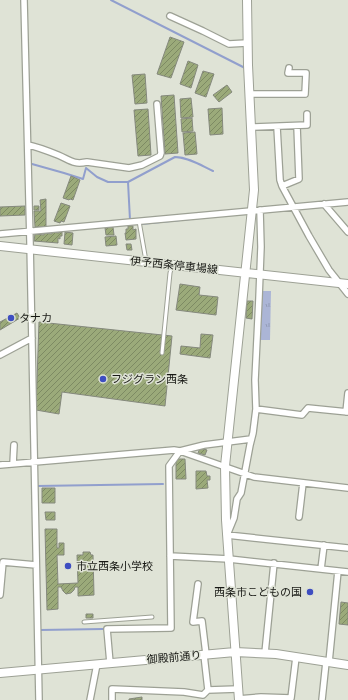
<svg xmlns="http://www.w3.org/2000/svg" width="348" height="700" font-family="'Roboto Condensed','Noto Sans JP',sans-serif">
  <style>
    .grass { fill: url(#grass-tufts) }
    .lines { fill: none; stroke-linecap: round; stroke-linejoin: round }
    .stream { stroke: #919fcd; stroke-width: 2 }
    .building { fill: url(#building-hatch); stroke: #85897d }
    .lane-casing { stroke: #9da195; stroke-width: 5 }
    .street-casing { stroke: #9da195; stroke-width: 8 }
    .secondary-casing { stroke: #9da195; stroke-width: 10 }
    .lane { stroke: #fff; stroke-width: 3 }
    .street { stroke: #fff; stroke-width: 5.5 }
    .secondary { stroke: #fff; stroke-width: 8 }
    .poi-dot { fill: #3e4ec1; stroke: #dfe3d6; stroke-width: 1.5 }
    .labels { text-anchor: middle; stroke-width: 3; stroke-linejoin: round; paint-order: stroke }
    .street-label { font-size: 11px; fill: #181915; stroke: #dfe3d6 }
    .poi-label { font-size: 11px; fill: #181915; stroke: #dfe3d6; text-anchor: start }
  </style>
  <defs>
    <pattern id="grass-tufts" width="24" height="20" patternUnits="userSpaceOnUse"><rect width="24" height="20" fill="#abb5d6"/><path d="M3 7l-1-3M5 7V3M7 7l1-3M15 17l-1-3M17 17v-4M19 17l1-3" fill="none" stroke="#929bb7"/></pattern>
    <pattern id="building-hatch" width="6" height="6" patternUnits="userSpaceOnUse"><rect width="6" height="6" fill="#9baa7a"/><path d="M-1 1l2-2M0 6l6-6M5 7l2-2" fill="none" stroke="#7d8a63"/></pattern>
  </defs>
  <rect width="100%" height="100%" fill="#dfe3d6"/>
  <path class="grass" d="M261 291H271L270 340H258Z"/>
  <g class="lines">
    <path class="stream" d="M111 0 245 68
      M32 164 64 173 83 179 86 168 97 177 108 182H128L175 157C188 157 202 166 213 171
      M128 182 130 220
      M141 224 210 217
      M37 488V486L163 484
      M40 628V630L103 629"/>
  </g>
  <path class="building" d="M170 37 184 42 171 78 157 74Z
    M188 61 198 65 191 88 180 84Z
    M203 71 214 74 206 97 195 93Z
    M145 74 147 103 135 104 132 75Z
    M227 85 232 92 219 102 213 95Z
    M174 95 178 153 165 154 161 96Z
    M191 98 193 117 181 118 180 99Z
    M222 108 223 134 210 135 208 109Z
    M148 109 151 155 138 156 134 110Z
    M192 118 193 131 182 132 181 119Z
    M195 132 197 154 185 155 183 133Z
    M71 176 80 180 73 200 70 199 69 200 63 198Z
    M46 199V227H35L34 211H41L40 200Z
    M61 203 70 206 64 222 61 221 60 223 54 221Z
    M25 206V215L0 216V207Z
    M34 206H39V210H34Z
    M128 226H133V230L136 229V239L126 240 125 233H126V229H128Z
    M113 227 114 235H106L105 228Z
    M52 232 59 233V232H62V236H60V239L58 238V243L34 241 35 234 44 235V233L52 234Z
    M65 232 73 233 72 245 64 244Z
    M116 236 117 245 106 246 105 237Z
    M126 244H131L132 250H127Z
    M180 284 200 287 199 295 218 297 216 315 176 310Z
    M247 301H253L252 319 246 318Z
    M17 313 20 318 0 330V322Z
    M39 322 172 336 165 406 62 392 59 414 36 410Z
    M201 334 213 335 210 358 180 354 181 346 200 348Z
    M200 448 207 450 205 455 198 453Z
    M176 459H185L186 479H176Z
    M196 471H206L207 476H210V480H207L208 488 196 489Z
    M42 488H55V503H42Z
    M45 512H55V520H46Z
    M45 529H57V548H59V543H64V555H57L58 584 78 583 77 555H83V552H90L91 555H93L94 595 78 596V587H75L74 590 71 593 66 594 63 591 61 587H58V609L47 610Z
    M341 602 348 603V625L339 624Z
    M86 614H93V618H86Z
    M142 697V700H129V699Z"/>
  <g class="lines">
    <defs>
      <path id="lane" d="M139 221 146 261
        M162 353 170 273 172 265
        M84 622 152 617"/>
      <path id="street" d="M24 0 30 242 39 700
        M170 16 203 31 229 44 247 43
        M249 94H305L306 73H288L289 68
        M251 127 307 125V114
        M277 127 280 180 282 186 309 236 329 270 348 294
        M28 145C38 147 48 151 58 155 70 160 73 165 87 162L129 168 142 165 160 156 161 153 157 104
        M282 186 299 179 297 126
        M324 204 348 232
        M260 210 261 247 259 298 255 380 256 409 253 433 250 445 241 493 237 499 234 518 227 535 348 548
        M0 234 348 202
        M0 355 32 338
        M256 409 302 415 308 408 348 412
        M346 412 348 393
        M13 464 14 445
        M0 465 174 450 180 451 254 477 348 488
        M299 517 303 483
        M170 556 229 559 348 572
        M321 569 324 545
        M198 584 193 622 202 621 206 654
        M0 595 3 562 36 565
        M265 653 274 563
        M329 662 338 571
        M110 663 107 629 171 628 169 466 180 451 204 445 251 439
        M208 690 238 689
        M238 699 261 697 291 698 296 657
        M90 700 97 664
        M112 700V689L184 692 203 695 208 690 204 655
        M322 700 326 662"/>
      <path id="secondary" d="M0 246 348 284
        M0 673 235 652 276 654 348 665
        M239 700 226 520 225 466 254 190 248 65 247 0"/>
    </defs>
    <use href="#lane" class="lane-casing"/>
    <use href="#street" class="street-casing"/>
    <use href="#secondary" class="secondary-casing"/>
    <use href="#lane" class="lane"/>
    <use href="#street" class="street"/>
    <use href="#secondary" class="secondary"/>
  </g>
  <g class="poi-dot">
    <circle cx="11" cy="318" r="4"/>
    <circle cx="103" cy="379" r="4"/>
    <circle cx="68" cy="566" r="4"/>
    <circle cx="310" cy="592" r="4"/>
  </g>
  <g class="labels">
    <g class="street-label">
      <text transform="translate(174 265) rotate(6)" y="4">伊予西条停車場線</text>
      <text transform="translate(174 657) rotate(-5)" y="4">御殿前通り</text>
    </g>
    <g class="poi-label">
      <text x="19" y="322">タナカ</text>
      <text x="111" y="383">フジグラン西条</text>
      <text x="76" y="570">市立西条小学校</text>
      <text x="302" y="596" text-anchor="end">西条市こどもの国</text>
    </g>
  </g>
</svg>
